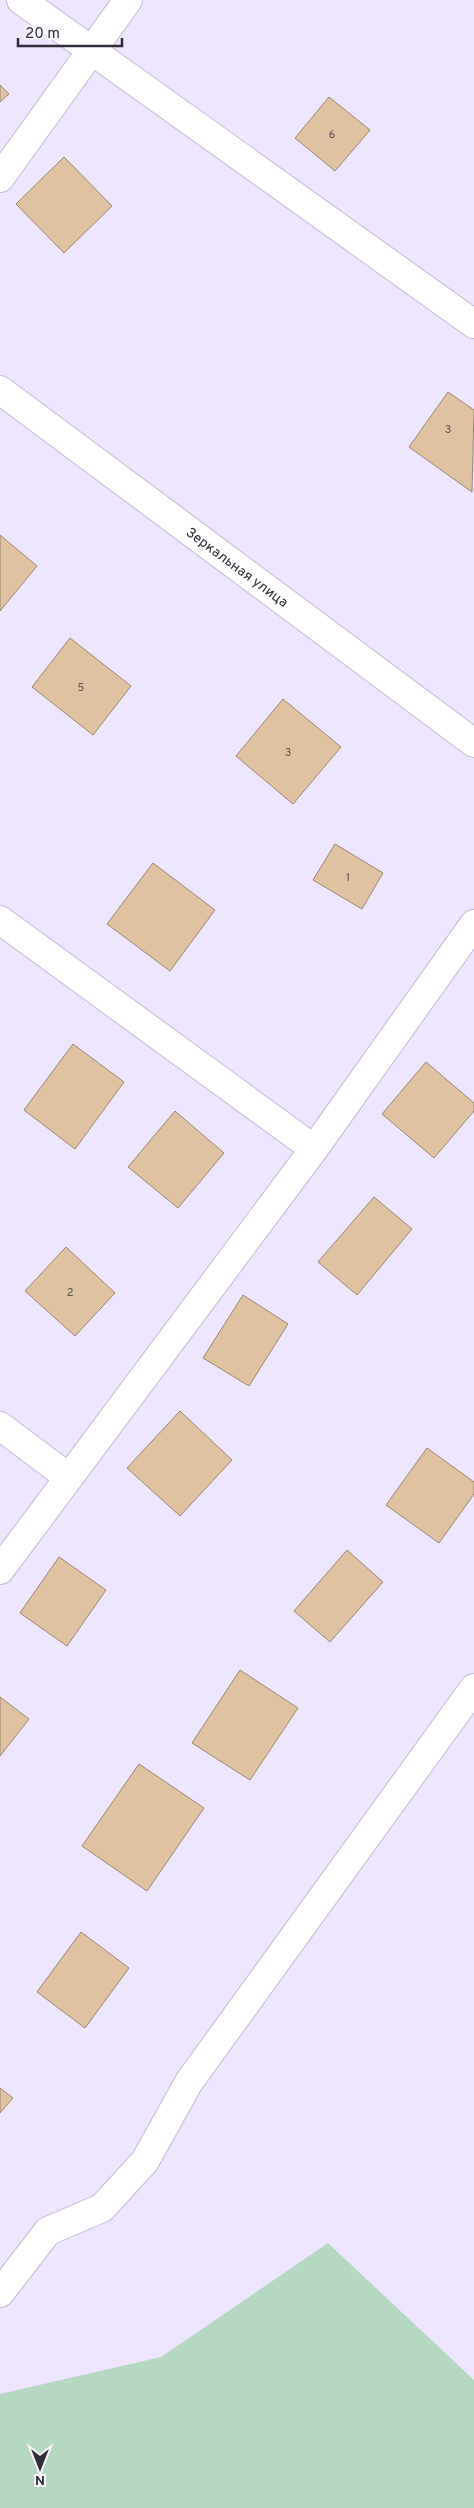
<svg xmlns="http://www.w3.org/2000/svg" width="474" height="2508" font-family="Overpass,sans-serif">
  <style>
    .green { fill: #b6d8c2 }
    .building { fill: #dec2a2; stroke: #9b866d }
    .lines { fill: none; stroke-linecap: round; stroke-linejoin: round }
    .street-casing { stroke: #c4b9d7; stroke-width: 30 }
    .street { stroke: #fff; stroke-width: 28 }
    .labels { text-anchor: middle; stroke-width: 4; stroke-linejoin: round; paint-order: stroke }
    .number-label { font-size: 11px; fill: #5d5353 }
    .street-label { font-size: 14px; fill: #322e39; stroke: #f8f6fc }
  </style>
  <rect width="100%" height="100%" fill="#eee5fe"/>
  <path class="green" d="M328 2243 474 2380V2508H0V2394L161 2357Z"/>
  <path class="building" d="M0 85 9 94 0 102Z
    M329 97 370 130 335 171 295 138Z
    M64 157 112 206 64 253 16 204Z
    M448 392 474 410 472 492 409 447Z
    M0 535 37 566 0 611Z
    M70 638 131 686 93 735 32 687Z
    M283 699 341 747 293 804 236 756Z
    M335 844 383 873 362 909 313 880Z
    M153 863 215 910 170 971 107 924Z
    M73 1044 124 1082 75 1149 24 1110Z
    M426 1062 474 1103V1111L434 1158 382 1114Z
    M175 1111 224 1153 178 1208 128 1167Z
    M374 1197 412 1229 357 1295 318 1262Z
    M66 1247 115 1293 75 1336 25 1291Z
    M243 1295 288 1324 249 1386 203 1358Z
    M180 1411 232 1460 180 1516 127 1468Z
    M427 1448 474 1482V1494L439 1543 386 1505Z
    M347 1550 383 1582 330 1642 294 1611Z
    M59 1557 106 1590 67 1646 20 1613Z
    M240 1670 298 1708 250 1780 192 1743Z
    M0 1697 29 1719 0 1756Z
    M139 1764 204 1808 147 1891 82 1846Z
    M81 1932 129 1968 85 2028 37 1992Z
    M0 2088 13 2098 0 2113Z"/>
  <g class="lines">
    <defs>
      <g id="street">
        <path d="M21 0 474 324"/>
        <path d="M0 178 128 0"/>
        <path id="s1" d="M0 390 474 743"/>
        <path d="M0 920 314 1149"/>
        <path d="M0 1426 68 1477"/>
        <path d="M0 1570 314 1149 474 924"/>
        <path d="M0 2293 48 2231 102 2208 145 2161 189 2082 474 1688"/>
      </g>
    </defs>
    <use href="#street" class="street-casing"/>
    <use href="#street" class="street"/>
  </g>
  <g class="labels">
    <g class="number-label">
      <text x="332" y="138">6</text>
      <text x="448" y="433">3</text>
      <text x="81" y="691">5</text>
      <text x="288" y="756">3</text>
      <text x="348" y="881">1</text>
      <text x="70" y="1296">2</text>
    </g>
    <g class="street-label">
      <text dy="5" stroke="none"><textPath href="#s1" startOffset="296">Зеркальная улица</textPath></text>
    </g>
  </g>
  <g transform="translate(40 2468) rotate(180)" stroke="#f8f6fc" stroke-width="4" paint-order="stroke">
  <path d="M0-4L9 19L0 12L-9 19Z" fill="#322e39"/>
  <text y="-8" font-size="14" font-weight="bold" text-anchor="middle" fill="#322e39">N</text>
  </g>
  <path d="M18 38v8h104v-8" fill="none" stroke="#322e39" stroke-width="2.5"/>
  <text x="25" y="38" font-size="15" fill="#322e39" stroke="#f8f6fc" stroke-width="4" paint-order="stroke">20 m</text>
</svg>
